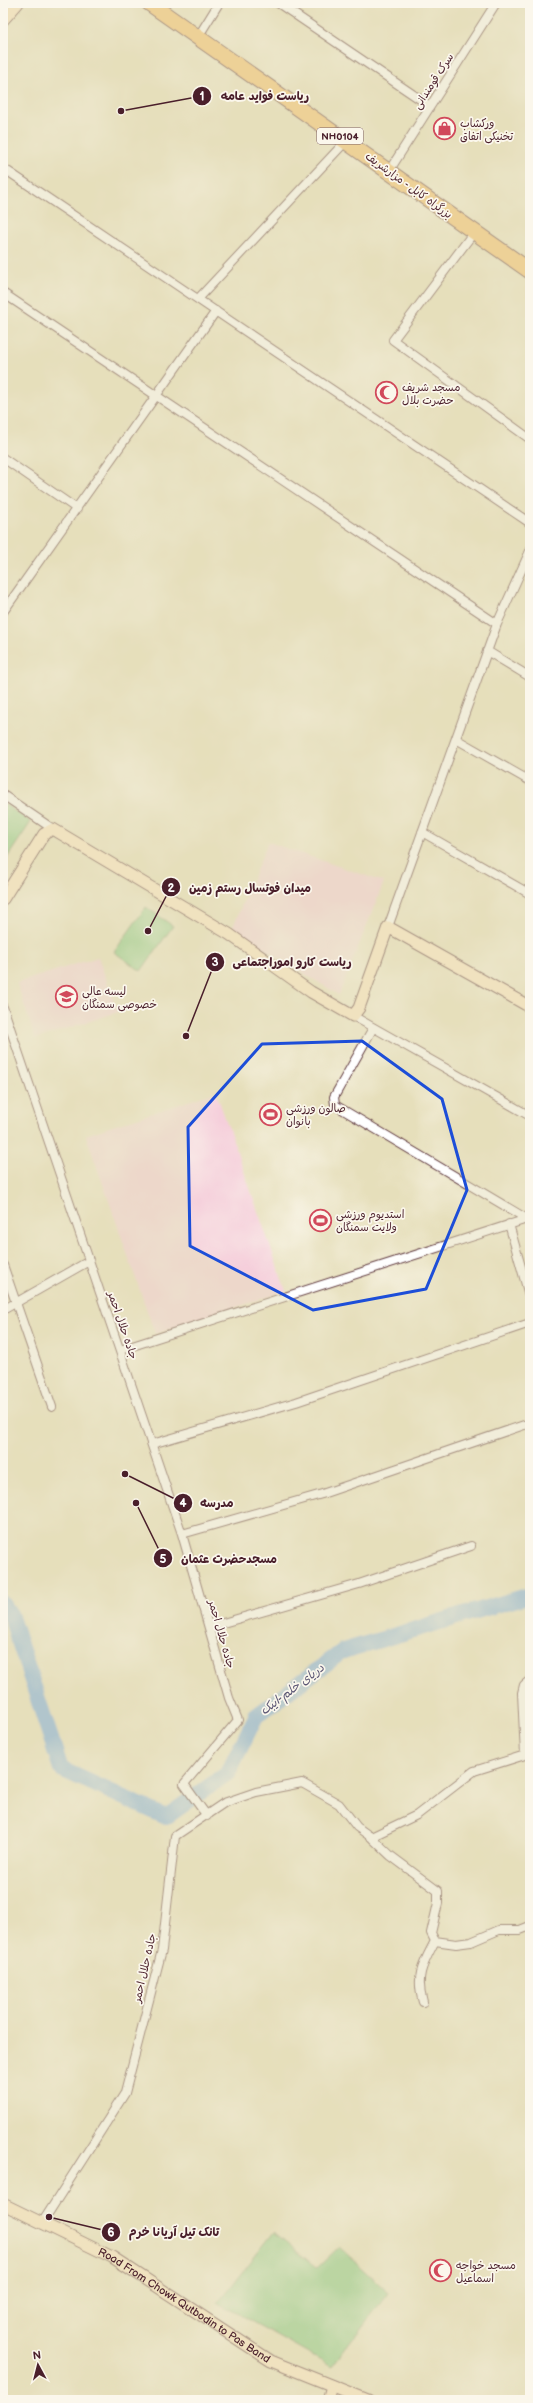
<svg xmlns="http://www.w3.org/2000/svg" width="533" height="2403" font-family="'Balsamiq Sans','Playpen Sans Arabic',sans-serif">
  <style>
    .built { fill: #f5cfdb }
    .green { fill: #87ca84; stroke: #687458 }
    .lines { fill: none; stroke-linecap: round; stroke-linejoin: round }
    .river { stroke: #72a7df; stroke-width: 16 }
    .street-casing { stroke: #613c41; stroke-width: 10 }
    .secondary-casing { stroke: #613c41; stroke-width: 13 }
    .highway-casing { stroke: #613c41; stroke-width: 17 }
    .street { stroke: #fff; stroke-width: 8 }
    .secondary { stroke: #fce6c4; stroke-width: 11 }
    .highway { stroke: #f7c06c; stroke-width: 15 }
    .marked { fill: none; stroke: #1d4ed8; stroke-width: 3; stroke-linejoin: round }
    .labels { text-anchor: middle; stroke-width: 3.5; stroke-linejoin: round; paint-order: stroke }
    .shield { fill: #fbf7ec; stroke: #7f6065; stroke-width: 1 }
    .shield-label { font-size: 10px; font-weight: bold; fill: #4a1f2b }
    .street-label { font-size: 11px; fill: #4a1f2b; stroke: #fbf7ec }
    .poi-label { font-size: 11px; fill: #4a1f2b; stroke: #fbf7ec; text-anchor: start }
    .water-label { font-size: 12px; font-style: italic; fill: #5a5573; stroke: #fbf7ec }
    .leader { fill: none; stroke: #4a1f2b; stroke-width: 1.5 }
    .callout-dot { fill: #4a1f2b; stroke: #fbf7ec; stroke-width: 1.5 }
    .mark-label { font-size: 12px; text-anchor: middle; font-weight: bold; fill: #fff }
    .callout-label { font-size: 12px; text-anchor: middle; font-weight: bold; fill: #4a1f2b; stroke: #fbf7ec; stroke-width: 3.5; stroke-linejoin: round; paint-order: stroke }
  </style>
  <rect width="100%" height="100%" fill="#fbf7ec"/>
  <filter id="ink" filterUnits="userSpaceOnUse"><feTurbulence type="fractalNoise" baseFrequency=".025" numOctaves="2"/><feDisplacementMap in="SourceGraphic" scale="8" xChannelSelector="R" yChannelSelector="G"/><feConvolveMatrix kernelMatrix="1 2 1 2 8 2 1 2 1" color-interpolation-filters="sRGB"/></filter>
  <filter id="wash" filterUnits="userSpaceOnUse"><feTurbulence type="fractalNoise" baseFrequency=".012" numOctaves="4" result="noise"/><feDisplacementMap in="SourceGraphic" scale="16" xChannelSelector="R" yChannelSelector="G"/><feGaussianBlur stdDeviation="0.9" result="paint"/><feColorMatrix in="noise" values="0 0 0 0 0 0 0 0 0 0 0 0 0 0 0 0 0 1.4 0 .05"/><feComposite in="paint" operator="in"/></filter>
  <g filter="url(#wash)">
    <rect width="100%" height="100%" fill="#e6dfbb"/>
    <path class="built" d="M268 842 384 882 339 995 232 929Z
      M98 957 118 1012 35 1039 17 983Z
      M216 1092 286 1291 155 1334 86 1135Z"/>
    <path class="green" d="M3 803 31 822 3 864Z
      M146 907 173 926 141 971 114 952Z
      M274 2232 317 2268 339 2247 389 2292 332 2366 218 2303Z"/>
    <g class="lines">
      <path class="river" d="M3 1604 10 1614 61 1769 166 1817 228 1773 256 1716 343 1651 530 1595"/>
    </g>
  </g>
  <g filter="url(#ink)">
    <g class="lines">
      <defs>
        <path id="street" d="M278 3 430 106
          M198 37 219 3
          M3 168 530 523
          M389 171 496 3
          M474 232 393 340 530 439
          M3 293 497 624
          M198 299 347 140
          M3 458 77 509
          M3 612 216 311
          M487 651 530 677
          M456 739 530 781
          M3 795 53 829
          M422 832 530 894
          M388 927 497 624 530 551
          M3 1007 182 1534 229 1698 238 1720 184 1784 207 1816
          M353 1016 530 1116
          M373 1028 334 1097 335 1105 527 1219
          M509 1224 530 1299
          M3 1265 52 1407
          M3 1310 89 1261
          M120 1350 530 1218
          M152 1444 296 1402 530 1323
          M182 1534 322 1494 530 1423
          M209 1627 359 1584 471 1546
          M371 1837 417 1815 474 1771 525 1755 522 1693 524 1685 530 1680
          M435 1941 456 1944 471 1942 499 1930H520L530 1926
          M42 2223 125 2093 162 1950 175 1836 224 1803 256 1792 302 1783 339 1804 357 1827 371 1837 391 1856 438 1891V1903L431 1933 435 1941C423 1964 415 1976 423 2002"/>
        <g id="secondary">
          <path d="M3 20 18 3"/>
          <path d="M3 899 44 834 53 829 229 934 311 992 353 1016 359 1008 388 927 530 1007"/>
          <path id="s1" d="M3 2204 112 2257 271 2361 368 2400"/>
          <path d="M328 2400 332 2386"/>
        </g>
        <path id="highway" d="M149 3 530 271"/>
      </defs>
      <use href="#street" class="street-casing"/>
      <use href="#secondary" class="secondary-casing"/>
      <use href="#highway" class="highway-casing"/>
      <use href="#street" class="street"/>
      <use href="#secondary" class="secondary"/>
      <use href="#highway" class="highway"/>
    </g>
  </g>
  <path d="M0 0H533V2403H0ZM362 1041 442 1099 467 1190 426 1289 313 1310 190 1246 188 1127 262 1044Z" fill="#e6dfbb" fill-opacity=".55" fill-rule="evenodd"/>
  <path class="marked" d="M362 1041 442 1099 467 1190 426 1289 313 1310 190 1246 188 1127 262 1044Z"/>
  <defs>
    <symbol id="shop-ring" viewBox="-11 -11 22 22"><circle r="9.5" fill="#fbf7ec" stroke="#d1495b" stroke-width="1.5"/><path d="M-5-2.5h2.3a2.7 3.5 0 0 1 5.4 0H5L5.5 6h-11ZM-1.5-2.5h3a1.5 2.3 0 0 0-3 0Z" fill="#d1495b"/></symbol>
    <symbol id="mosque-ring" viewBox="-11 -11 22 22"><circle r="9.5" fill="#fbf7ec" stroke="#d1495b" stroke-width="1.5"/><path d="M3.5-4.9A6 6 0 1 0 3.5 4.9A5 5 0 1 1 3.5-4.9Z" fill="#d1495b"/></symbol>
    <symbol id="school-ring" viewBox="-11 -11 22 22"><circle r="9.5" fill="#fbf7ec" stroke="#d1495b" stroke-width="1.5"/><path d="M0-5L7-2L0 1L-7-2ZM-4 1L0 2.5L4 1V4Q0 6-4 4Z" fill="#d1495b"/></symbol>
    <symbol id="stadium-ring" viewBox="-11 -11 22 22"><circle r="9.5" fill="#fbf7ec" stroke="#d1495b" stroke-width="1.5"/><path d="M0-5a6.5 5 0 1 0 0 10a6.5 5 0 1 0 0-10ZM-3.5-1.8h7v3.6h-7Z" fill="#d1495b"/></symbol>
  </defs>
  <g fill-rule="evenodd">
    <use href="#shop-ring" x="432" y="116" width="25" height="25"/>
    <use href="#mosque-ring" x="374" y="380" width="25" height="25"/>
    <use href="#school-ring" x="54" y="984" width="25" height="25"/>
    <use href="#stadium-ring" x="258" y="1102" width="25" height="25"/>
    <use href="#stadium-ring" x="308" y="1208" width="25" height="25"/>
    <use href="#mosque-ring" x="428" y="2258" width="25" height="25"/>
  </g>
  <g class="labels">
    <rect class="shield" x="317" y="128" width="46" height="16" rx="3"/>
    <g class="shield-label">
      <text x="340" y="140">NH0104</text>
    </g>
    <g class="street-label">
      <text transform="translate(433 81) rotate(-57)" y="4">سرک قومندانی</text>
      <text transform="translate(409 185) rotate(36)" y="4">بزرگراه کابل - مزارشریف</text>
      <text transform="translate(123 1325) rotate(71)" y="4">جاده حلال احمر</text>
      <text transform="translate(222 1634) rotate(74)" y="4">جاده حلال احمر</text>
      <text transform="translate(144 1968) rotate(-77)" y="4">جاده حلال احمر</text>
      <text dy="4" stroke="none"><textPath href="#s1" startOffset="208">Road From Chowk Qutbodin to Pas Band</textPath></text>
    </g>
    <g class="poi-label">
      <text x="460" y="127">ورکشاب<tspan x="460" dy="13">تخنیکی اتفاق</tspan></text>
      <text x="402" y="391">مسجد شریف<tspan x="402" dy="13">حضرت بلال</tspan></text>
      <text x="82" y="995">لیسه عالی<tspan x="82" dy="13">خصوصی سمنگان</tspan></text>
      <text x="286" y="1112">صالون ورزشی<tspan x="286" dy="13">بانوان</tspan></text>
      <text x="336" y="1218">استدیوم ورزشی<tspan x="336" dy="13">ولایت سمنگان</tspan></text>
      <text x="456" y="2269">مسجد خواجه<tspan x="456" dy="13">اسماعیل</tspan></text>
    </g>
    <g class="water-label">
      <text transform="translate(292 1689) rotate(-37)" y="4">دریای خلم-ایبک</text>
    </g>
  </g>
  <path class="leader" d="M121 111L202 96M148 931L171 887M186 1036L215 962M125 1474L183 1503M136 1503L163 1558M49 2217L111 2232"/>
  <g class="callout-dot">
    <circle cx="121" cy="111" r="4"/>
    <circle cx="148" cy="931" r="4"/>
    <circle cx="186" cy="1036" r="4"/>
    <circle cx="125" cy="1474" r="4"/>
    <circle cx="136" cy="1503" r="4"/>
    <circle cx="49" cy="2217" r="4"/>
    <circle cx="202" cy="96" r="10"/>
    <circle cx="171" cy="887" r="10"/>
    <circle cx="215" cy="962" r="10"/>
    <circle cx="183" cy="1503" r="10"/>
    <circle cx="163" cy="1558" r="10"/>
    <circle cx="111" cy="2232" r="10"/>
  </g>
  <g class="mark-label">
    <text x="202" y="100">1</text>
    <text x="171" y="892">2</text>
    <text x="215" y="966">3</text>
    <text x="183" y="1507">4</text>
    <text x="163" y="1563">5</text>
    <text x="111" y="2236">6</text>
  </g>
  <g class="callout-label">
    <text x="265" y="100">ریاست فواید عامه</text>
    <text x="250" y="892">میدان فوتسال رستم زمین</text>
    <text x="292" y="966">ریاست کارو اموراجتماعی</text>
    <text x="217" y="1507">مدرسه</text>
    <text x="229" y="1563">مسجدحضرت عثمان</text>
    <text x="174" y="2236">تانک تیل آریانا خرم</text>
  </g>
  <rect width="533" height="2403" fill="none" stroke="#fbf7ec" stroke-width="16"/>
  <g transform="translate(38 2365) rotate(353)" stroke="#fbf7ec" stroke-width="3" paint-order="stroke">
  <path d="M0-3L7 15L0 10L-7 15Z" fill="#4a1f2b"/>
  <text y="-6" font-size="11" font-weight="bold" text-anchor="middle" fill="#4a1f2b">N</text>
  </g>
</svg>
